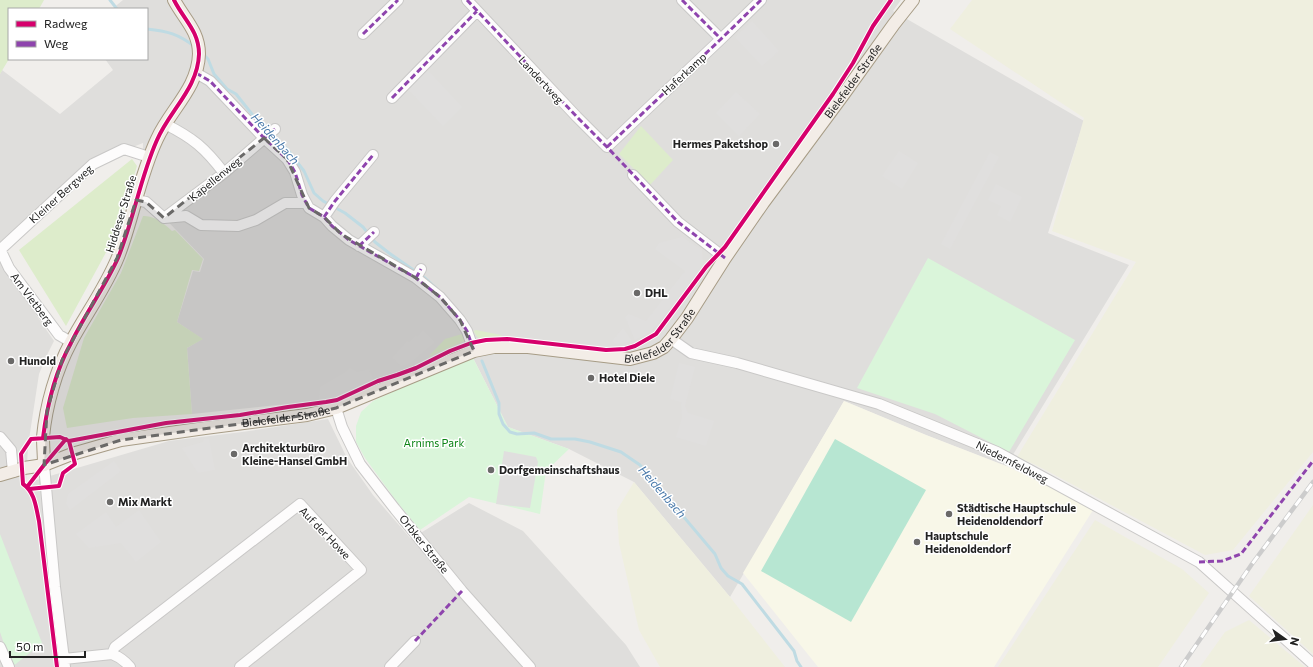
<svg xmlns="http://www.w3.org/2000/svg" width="1313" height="667" font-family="Commissioner,sans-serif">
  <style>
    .residential { fill: #dfdedc }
    .education { fill: #f8f7e8 }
    .farmland { fill: #efefdf }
    .grass { fill: #ddeccb }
    .park { fill: #daf5da }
    .pitch { fill: #b7e6d2 }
    .parking { fill: #e0dfde }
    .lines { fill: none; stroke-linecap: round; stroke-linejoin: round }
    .stream { stroke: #bfdbe3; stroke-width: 3 }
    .minor-casing { stroke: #c9c8c7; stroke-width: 12 }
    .major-casing { stroke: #a79c86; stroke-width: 14 }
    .minor { stroke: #fdfcfc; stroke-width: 10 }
    .major { stroke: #f3ede7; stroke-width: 12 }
    .rail-casing { stroke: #ccc; stroke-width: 4.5 }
    .rail { stroke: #fff; stroke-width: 3; stroke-dasharray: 9; stroke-linecap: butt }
    .quiet { stroke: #8e44ad; stroke-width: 3; stroke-dasharray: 6 3; stroke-linecap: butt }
    .cycleway-casing { stroke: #fff; stroke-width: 6 }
    .cycleway { stroke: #d6006c; stroke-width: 4 }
    .marked { fill: #6a6968; fill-opacity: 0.2; stroke: #6a6968; stroke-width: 3; stroke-dasharray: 8 5; stroke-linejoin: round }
    .poi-dot { fill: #6a6968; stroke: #fff; stroke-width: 1.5 }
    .labels { text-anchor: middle; stroke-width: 3; stroke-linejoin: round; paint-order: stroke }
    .street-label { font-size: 11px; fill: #222; stroke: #fff }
    .poi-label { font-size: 11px; font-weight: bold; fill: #222; stroke: #fff; text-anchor: start }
    .park-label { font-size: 11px; fill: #0c8416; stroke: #fff }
    .water-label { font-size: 12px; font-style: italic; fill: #4a7aab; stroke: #fff }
  </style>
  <rect width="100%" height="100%" fill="#f0eeeb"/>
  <path class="residential" d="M123 0H901L893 11 1084 121 1048 233 1129 265 1006 466 926 435 844 401 730 597 634 482 569 449 508 427 466 344 338 398 313 403 277 405 192 414 187 348 202 339 177 322 193 271 200 272 204 259 152 205 142 188 143 143 90 164 7 249 0 242V74L2 70 60 114 113 70 105 59H147V9H112Z
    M0 262 54 341 46 357 39 374 28 446 26 483 169 441 242 432 328 419 347 458 373 495 411 539 469 503 523 531 626 645 640 667H0Z"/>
  <path class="education" d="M844 401 926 435 1006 466 1044 484 1093 510 994 667H818L743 573Z"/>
  <path class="farmland" d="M972 0H1313V452L1233 550 1205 555 1036 465 1017 457 1136 262 1052 231 1084 118 950 29Z
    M634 482 730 597 785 667H660L639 630 619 543 617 510Z
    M1313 505V654L1249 596Z
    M1095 520 1182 569 1209 593 1158 667H998Z
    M1249 620 1305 667H1200L1225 632Z"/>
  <path class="grass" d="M0 0H44L39 9H9V59L0 74Z
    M641 126 673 160 650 185 619 154Z
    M132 159 137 166 116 234 66 326 19 250Z
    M143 216C154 215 165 224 172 231L175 230 203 259 199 271 192 270 177 322 203 339 187 348 192 414 133 418 67 428 63 408 84 338 121 273Z
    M476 330 501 335 502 336 478 338 473 331Z
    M462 334 465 341 428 357 445 339Z"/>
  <path class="park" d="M928 258 1075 340 1009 452 935 414 857 388Z
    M473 358 508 427 569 449 546 471 540 514 469 497 420 530 397 502 365 458 356 442V426L361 412 373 401 436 372Z
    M0 534 42 643 12 667 0 632Z"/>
  <path class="pitch" d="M835 439 926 490 851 622 761 571Z"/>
  <path class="parking" d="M752 21 779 51 762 66 735 37Z
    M422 64 462 107 443 126 402 83Z
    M736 92 760 114 739 136 716 113Z
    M899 151 918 163 902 189 882 176Z
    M990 152 999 157 950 249 941 244Z
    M996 184 1022 197 1010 222 997 215 1001 206 988 200Z
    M682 237 702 250 703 266 668 311 650 332 635 340 625 317 629 314 646 321 685 271 655 249 659 243Z
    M623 328 632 341 616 344 612 341Z
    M423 330 435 342 410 363 401 366 392 358 407 341 409 342 416 335 417 337Z
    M679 363 695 367 685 406 688 413 714 421 706 446 676 437 682 418 681 402 670 399Z
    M350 368 357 372 369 369 374 381 338 397 318 403 320 387 344 373Z
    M204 439H209L215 470 198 473 182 448 203 442Z
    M504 451 536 457 538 462 530 508 496 504Z
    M114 461 121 471 70 510 66 503 68 494Z
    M139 510 161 542 136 562 121 543 89 548 76 534 106 512 116 527Z"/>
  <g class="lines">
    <path class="stream" d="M110 0 117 9
      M147 29C167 31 179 34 195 47
      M202 53 208 59 214 74 227 89 236 94 263 128 287 149 304 171 314 193 323 201 345 213 363 227 375 242 389 253 425 278 436 288
      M482 361 499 403V414L503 424 510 432 517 434 534 433 551 439H575L590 442 621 452 640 465 715 554 721 568 728 576 742 584 794 651 797 661 801 667"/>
    <defs>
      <path id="minor" d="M467 0 577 117 607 147 721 39 761 0
        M682 0 721 39
        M363 34 398 0
        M196 73 210 81 264 138 287 159 295 172 302 195 309 208 324 217 332 226 349 240 416 278 440 297 460 320 467 331 474 351
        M392 98 477 11
        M165 124C193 138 205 148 224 173
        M633 175 678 222 725 258
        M136 200 146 202 164 218 186 216 201 225 238 226 256 220 285 203H306
        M324 217 335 201 373 155
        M164 218 224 173 275 129
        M359 246 374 232
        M0 249 9 268 59 335 71 342
        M1 249 93 164 124 149 149 157
        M416 278 421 269
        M671 339 691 353 737 363 879 404 997 452 1199 562 1313 664
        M336 408 342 427 360 464 395 509 462 591 530 667
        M0 437 11 450 13 472
        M44 465 55 587 65 667
        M0 647 9 667
        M112 654 115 647 300 504 361 570 240 667
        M64 659 112 654C120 657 125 661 130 667
        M390 667 415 641"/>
      <g id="major">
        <path d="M44 465C44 456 43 446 43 437 46 405 56 370 71 342 86 314 106 287 118 257 133 219 139 177 157 139 170 110 198 88 199 54 199 31 184 19 174 0"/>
        <path id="s1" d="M0 475 24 468 44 465 72 454 121 440 205 428 307 415 336 408 474 351 494 347H528L630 359 653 353 664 347 671 339 687 318 725 258 763 203 843 95 894 24 913 0"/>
      </g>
    </defs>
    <use href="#minor" class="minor-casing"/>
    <use href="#major" class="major-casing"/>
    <use href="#minor" class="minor"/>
    <use href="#major" class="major"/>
    <defs>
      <path id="rail" d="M1181 667 1252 564 1313 482"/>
    </defs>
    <use href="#rail" class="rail-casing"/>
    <use href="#rail" class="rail"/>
    <path class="quiet" d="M467 0 577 117 607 147 678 222 725 258
      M682 0 721 39
      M363 34 398 0
      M196 73 210 81 264 138 287 159 295 172 302 195 309 208 324 217 332 226 349 240 416 278 440 297 460 320 467 331 474 351
      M392 98 477 11
      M264 138 275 129
      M607 147 721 39 761 0
      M324 217 335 201 373 155
      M359 246 374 232
      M416 278 421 269
      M1199 562 1222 561 1241 554 1313 461
      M415 641 462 591"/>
    <defs>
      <path id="cycleway" d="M43 438C47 405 55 372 71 343 85 314 105 287 118 258 134 219 140 178 157 140 170 110 198 88 199 54 199 31 184 20 174 0
        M27 487 44 465 66 439
        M29 489 59 486 63 473 75 464 69 441
        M57 667 39 521C36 508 35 492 23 484L21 454 31 439 60 437 69 441 166 423 240 415 288 407 326 402 337 400 378 381 397 375 416 368 450 351 471 343 486 340 507 339 606 350 625 349 635 346 656 334 706 267 725 247 833 94 853 63 873 26 891 0"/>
    </defs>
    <use href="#cycleway" class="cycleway-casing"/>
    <use href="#cycleway" class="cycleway"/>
  </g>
  <path class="marked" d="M264 138 287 159 309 208 324 217 341 234 416 278 440 297 460 320 474 351 336 408 307 415 121 440 44 465 47 411 62 360 117 258 136 200 146 202 164 218Z"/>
  <g class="poi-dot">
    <circle cx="776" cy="144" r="4"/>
    <circle cx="637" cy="293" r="4"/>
    <circle cx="11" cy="361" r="4"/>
    <circle cx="591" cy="378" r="4"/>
    <circle cx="234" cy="454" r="4"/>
    <circle cx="491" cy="470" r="4"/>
    <circle cx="110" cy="502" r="4"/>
    <circle cx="949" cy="514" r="4"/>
    <circle cx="917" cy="542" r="4"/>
  </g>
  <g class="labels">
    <g class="street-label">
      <text transform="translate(684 74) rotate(-43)" y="4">Haferkamp</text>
      <text transform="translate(541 80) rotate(47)" y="4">Landertweg</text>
      <text dy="4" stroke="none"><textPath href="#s1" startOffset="1013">Bielefelder Straße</textPath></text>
      <text transform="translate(215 179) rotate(-39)" y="4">Kapellenweg</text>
      <text transform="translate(61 194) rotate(-42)" y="4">Kleiner Bergweg</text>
      <text transform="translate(121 214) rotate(-73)" y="4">Hiddeser Straße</text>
      <text transform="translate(32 299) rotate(53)" y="4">Am Vietberg</text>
      <text dy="4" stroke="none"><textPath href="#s1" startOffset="689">Bielefelder Straße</textPath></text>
      <text dy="4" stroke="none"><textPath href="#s1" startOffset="293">Bielefelder Straße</textPath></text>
      <text transform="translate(1012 462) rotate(27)" y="4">Niedernfeldweg</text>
      <text transform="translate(325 533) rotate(46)" y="4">Auf der Howe</text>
      <text transform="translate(424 544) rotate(51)" y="4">Orbker Straße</text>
    </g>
    <g class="poi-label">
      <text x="768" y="148" text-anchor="end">Hermes Paketshop</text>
      <text x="645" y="297">DHL</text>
      <text x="19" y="365">Hunold</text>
      <text x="599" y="382">Hotel Diele</text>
      <text x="242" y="452">Architekturbüro<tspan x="242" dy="13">Kleine-Hansel GmbH</tspan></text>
      <text x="499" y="474">Dorfgemeinschaftshaus</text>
      <text x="118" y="506">Mix Markt</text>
      <text x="957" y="512">Städtische Hauptschule<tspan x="957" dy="13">Heidenoldendorf</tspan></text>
      <text x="925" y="540">Hauptschule<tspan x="925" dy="13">Heidenoldendorf</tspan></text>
    </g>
    <g class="park-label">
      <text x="434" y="447">Arnims Park</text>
    </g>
    <g class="water-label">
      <text transform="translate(275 139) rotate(48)" y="4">Heidenbach</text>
      <text transform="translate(662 492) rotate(49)" y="4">Heidenbach</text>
    </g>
  </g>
  <rect x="8" y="8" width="140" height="52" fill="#ffffff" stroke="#a7a7a7"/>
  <rect x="16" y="21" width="20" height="6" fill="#d6006c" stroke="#a7a7a7"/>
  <text x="44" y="28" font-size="12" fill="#222222">Radweg</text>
  <rect x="16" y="41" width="20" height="6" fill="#8e44ad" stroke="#a7a7a7"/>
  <text x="44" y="48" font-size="12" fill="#222222">Weg</text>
  <g transform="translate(1285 639) rotate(104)" stroke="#ffffff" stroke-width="3" paint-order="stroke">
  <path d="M0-3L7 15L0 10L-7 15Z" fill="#222222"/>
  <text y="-6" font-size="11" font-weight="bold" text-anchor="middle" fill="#222222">N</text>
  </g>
  <path d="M10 651v6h75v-6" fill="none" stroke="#222222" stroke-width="2"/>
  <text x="16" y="651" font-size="12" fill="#222222" stroke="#ffffff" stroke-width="3" paint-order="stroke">50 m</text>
</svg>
